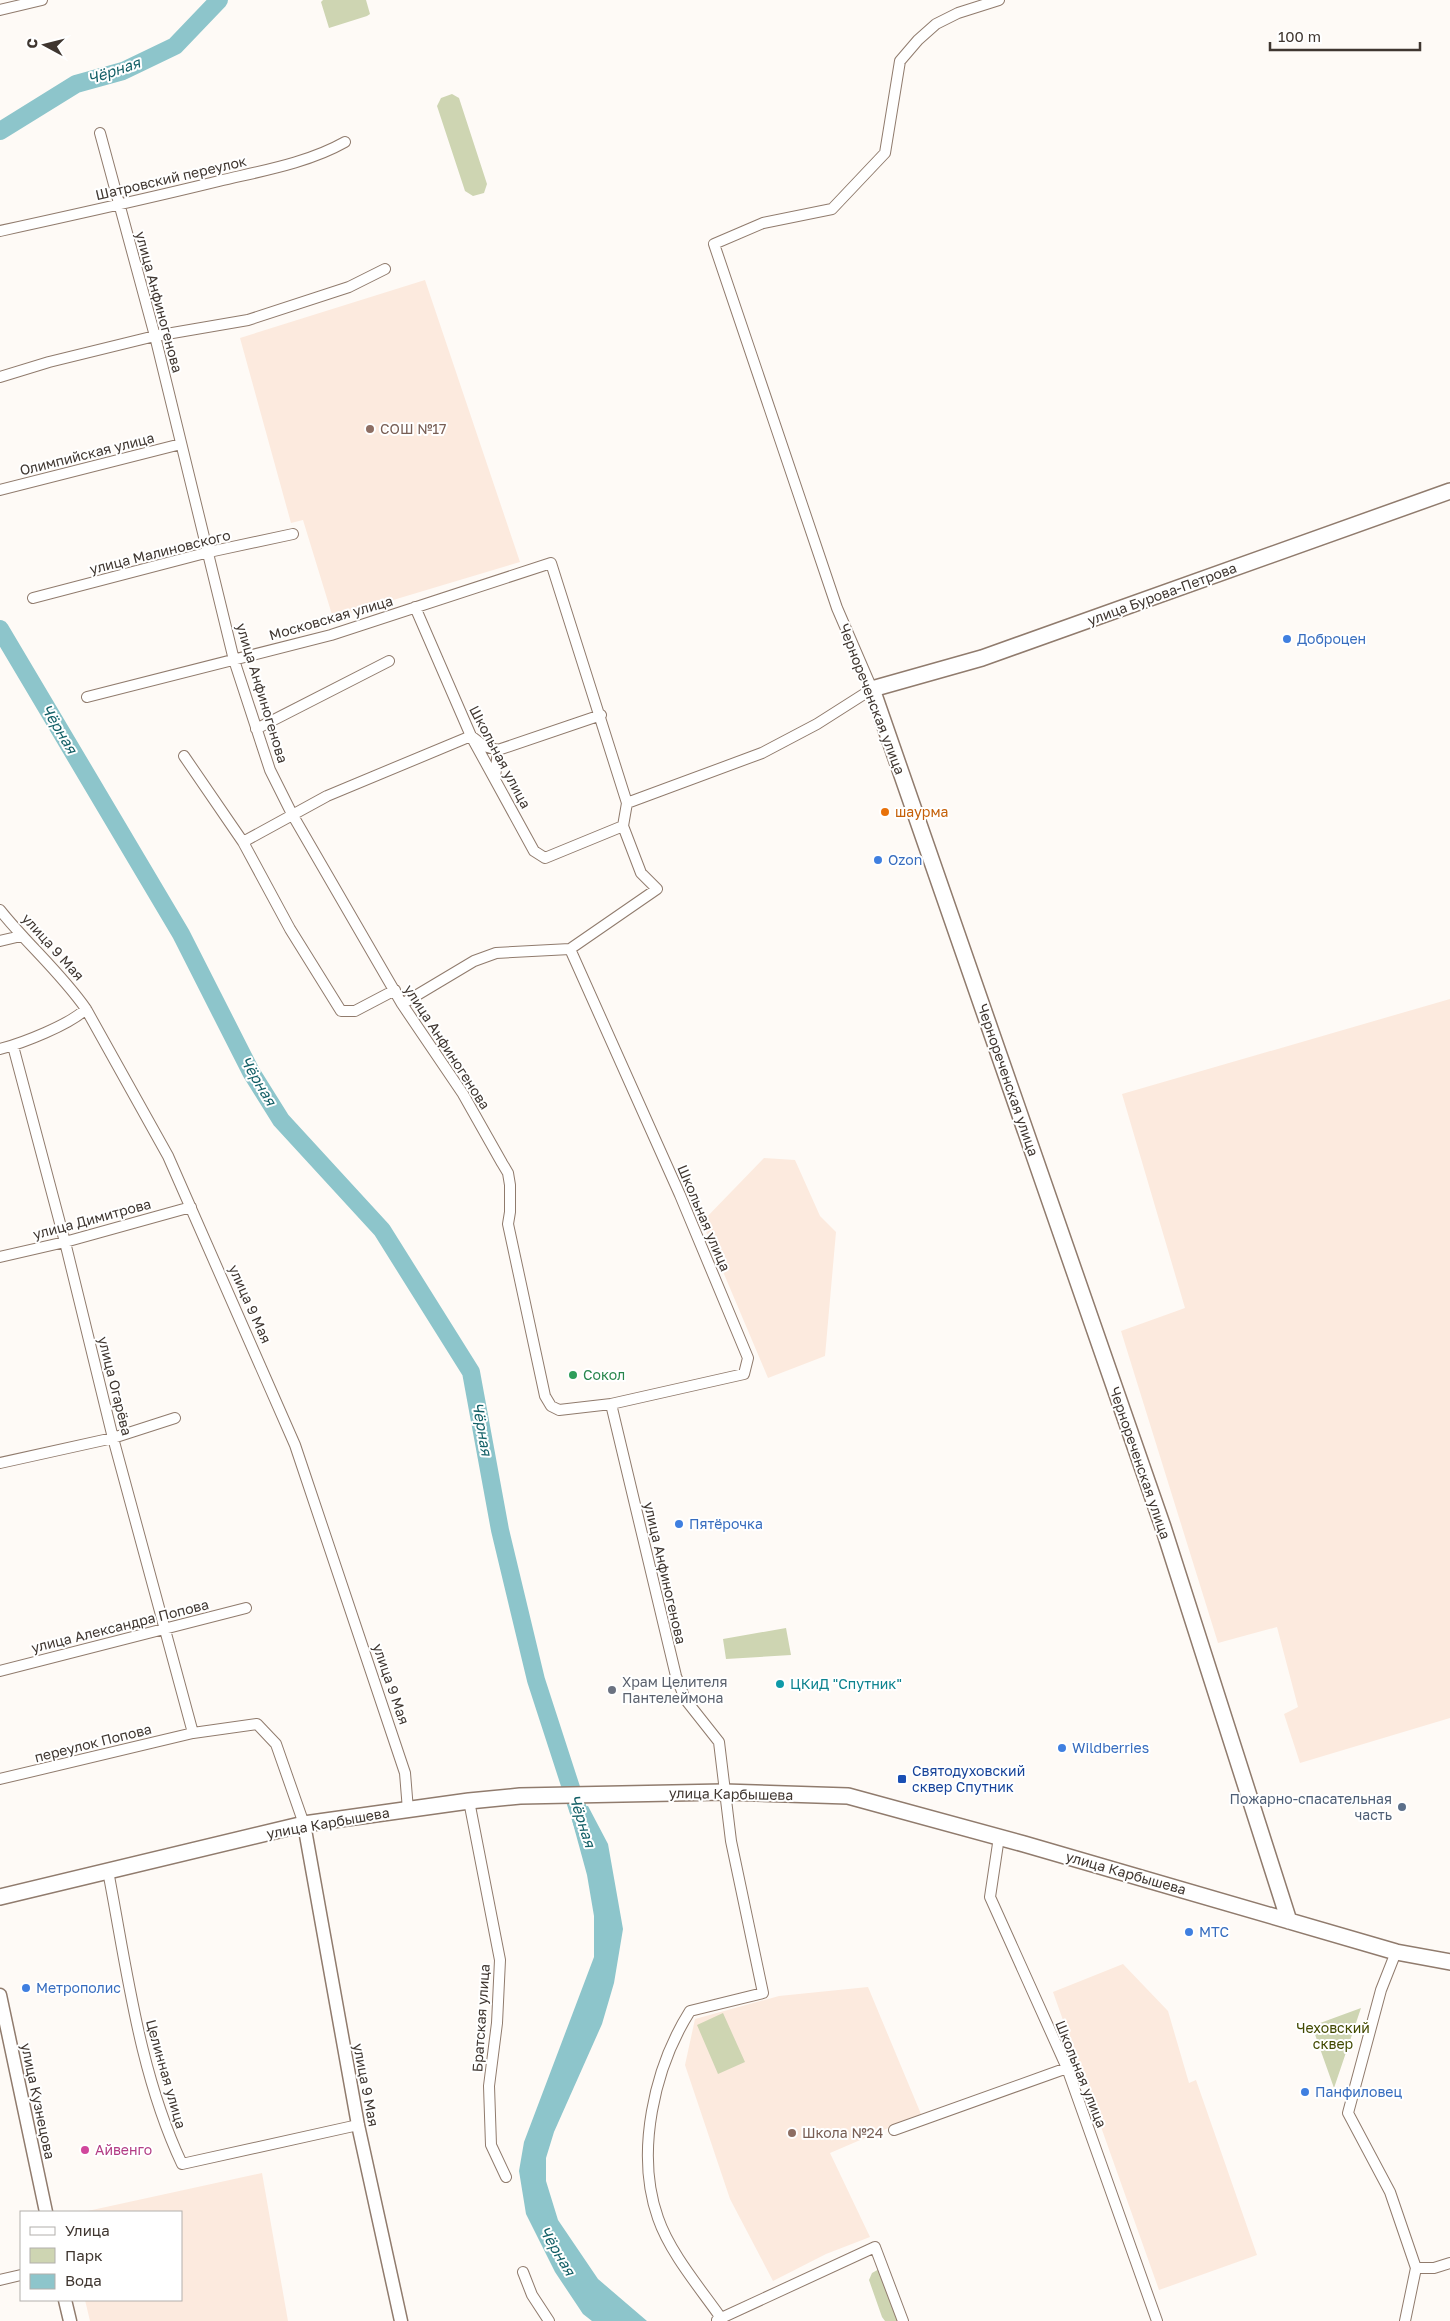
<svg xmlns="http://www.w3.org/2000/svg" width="1450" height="2321" font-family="'Golos Text',sans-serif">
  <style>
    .built { fill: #fceade }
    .green { fill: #ced5b2 }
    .water { fill: #8dc5cb }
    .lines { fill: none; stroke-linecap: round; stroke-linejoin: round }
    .river { stroke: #8dc5cb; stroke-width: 18 }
    .minor-casing { stroke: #907b6d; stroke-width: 12 }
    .tertiary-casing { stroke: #907b6d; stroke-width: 15 }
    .secondary-casing { stroke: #907b6d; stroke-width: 18 }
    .minor { stroke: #fff; stroke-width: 10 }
    .tertiary { stroke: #fff; stroke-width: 12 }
    .secondary { stroke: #fff; stroke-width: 15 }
    .education-dot { fill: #8d6e63; stroke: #fff; stroke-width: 2 }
    .shop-dot { fill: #3f7fe0; stroke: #fff; stroke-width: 2 }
    .food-dot { fill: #e8710a; stroke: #fff; stroke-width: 2 }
    .leisure-dot { fill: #2e9e5b; stroke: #fff; stroke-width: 2 }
    .culture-dot { fill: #0f9aa8; stroke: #fff; stroke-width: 2 }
    .worship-dot { fill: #6b7280; stroke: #fff; stroke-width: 2 }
    .transit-dot { fill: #1a4fb4; stroke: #fff; stroke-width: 2 }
    .service-dot { fill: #5c6f8a; stroke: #fff; stroke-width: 2 }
    .hotel-dot { fill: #d1479c; stroke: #fff; stroke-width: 2 }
    .labels { text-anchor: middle; stroke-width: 4; stroke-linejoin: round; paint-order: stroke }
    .street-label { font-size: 14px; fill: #3f3630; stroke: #fff }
    .education-label { font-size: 14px; fill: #785e54; stroke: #fff; text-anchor: start }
    .shop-label { font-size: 14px; fill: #366cbe; stroke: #fff; text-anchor: start }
    .food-label { font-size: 14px; fill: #c56008; stroke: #fff; text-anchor: start }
    .leisure-label { font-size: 14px; fill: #27864d; stroke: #fff; text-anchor: start }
    .worship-label { font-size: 14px; fill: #5b616d; stroke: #fff; text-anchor: start }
    .culture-label { font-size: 14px; fill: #0d838f; stroke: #fff; text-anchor: start }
    .transit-label { font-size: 14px; fill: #164399; stroke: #fff; text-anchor: start }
    .service-label { font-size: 14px; fill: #4e5e75; stroke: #fff; text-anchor: end }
    .park-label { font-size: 14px; fill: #424901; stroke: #fff }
    .hotel-label { font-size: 14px; fill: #b23c85; stroke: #fff; text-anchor: start }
    .water-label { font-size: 15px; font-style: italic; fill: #125f66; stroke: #fff }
  </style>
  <rect width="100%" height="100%" fill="#fefaf6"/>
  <path class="built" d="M425 280 520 562 333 618 303 520 291 523 240 338Z
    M1450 999V1718L1300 1763 1284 1714 1298 1707 1277 1627 1218 1643 1121 1331 1185 1308 1122 1094Z
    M764 1158 795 1160 820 1216 836 1232 825 1356 768 1378 702 1222Z
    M1123 1964 1168 2011 1189 2083 1196 2080 1257 2255 1159 2290 1053 1992Z
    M868 1987 921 2114 830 2153 870 2237 826 2254 773 2281 730 2199 685 2065 695 2019 779 1996Z
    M262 2173 288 2321H90L85 2300H181V2212H83Z"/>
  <path class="green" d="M323 0H366L370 14 367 16 329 28 321 2Z
    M452 94 459 98 487 184 484 193 473 196 465 191 437 106 441 98Z
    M786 1628 791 1655 726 1659 723 1639Z
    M1361 2008 1334 2088 1312 2026Z
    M723 2013 745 2062 718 2074 697 2025Z
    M881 2268 889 2271 908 2321H885L882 2317 869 2280 872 2273Z"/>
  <path class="water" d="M588 1806 608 1844 623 1929 614 1983 602 2024 554 2132 546 2158V2181L558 2220 598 2279 647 2321H592L583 2314 555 2272 526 2214 519 2171 524 2142 594 1957V1916L587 1875 569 1809Z"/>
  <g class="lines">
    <path class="river" d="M0 131 76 84 123 71 175 46 219 0
      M0 629 181 934 251 1072 281 1120 382 1230 471 1372 500 1530 536 1680 585 1831"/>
    <defs>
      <path id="minor" d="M0 10 42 0
        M100 133 155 336 234 660 270 770 292 814 402 1004 463 1094 502 1163 508 1173 510 1185V1212L508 1224 545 1396 551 1406 559 1410 611 1404 676 1676 685 1699 719 1742 731 1841 763 1993 690 2011C654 2068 635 2153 658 2218 670 2253 700 2288 721 2318
        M0 231C73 215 146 199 219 181 261 171 308 163 345 142
        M0 377 49 362 155 336 248 320 349 287 385 269
        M0 490 181 444
        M33 598 209 552 293 534
        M415 607 471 736 534 851 545 858 623 826
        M87 697 331 635 551 563 627 803 762 753 817 724 872 689 837 608 714 244 763 223 832 209 885 153 900 61 918 40 936 24 958 13 999 0
        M256 729 389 661
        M184 756 243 842 290 929 341 1011H355L395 990
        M495 778 498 750
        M243 842 327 796 471 736 484 746 498 750 601 715
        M0 910C27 944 61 973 86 1009L168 1156 295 1445 405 1773 408 1810
        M0 941 21 936
        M570 949 680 1195 748 1358 744 1374 611 1404
        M402 1004 474 961 496 953 570 949 657 889 641 873 623 826 627 803
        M13 1046 65 1242 113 1438 193 1733
        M0 1049C23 1043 69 1025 86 1009
        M0 1257 65 1242 191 1207
        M0 1463 113 1438 175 1418
        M0 1671 246 1608
        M0 1779 193 1733 257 1724 276 1744 304 1824
        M469 1801 500 1960 497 2023 489 2086 491 2145 506 2177
        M999 1837 990 1897 1067 2068 1157 2321
        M108 1871C127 1969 139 2073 182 2164L358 2125
        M1396 1952 1381 1990 1348 2113 1390 2192 1416 2268 1405 2321
        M894 2130 1067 2068
        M1416 2268H1434L1450 2263
        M523 2272 532 2295 549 2321
        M0 2280 21 2275
        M717 2320 875 2247 903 2321"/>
      <path id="tertiary" d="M304 1824 358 2125 401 2321
        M0 1995 46 2212
        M65 2300 70 2321"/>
      <path id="secondary" d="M0 1897 304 1824 469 1801 520 1796 724 1792 848 1796 1024 1844 1396 1952 1450 1962
        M1289 1921 1163 1527 872 689 982 658 1450 491"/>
    </defs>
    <use href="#minor" class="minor-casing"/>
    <use href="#tertiary" class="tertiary-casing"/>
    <use href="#secondary" class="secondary-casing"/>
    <use href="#minor" class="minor"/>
    <use href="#tertiary" class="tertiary"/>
    <use href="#secondary" class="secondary"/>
  </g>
  <g class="education-dot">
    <circle cx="370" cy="429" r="5"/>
    <circle cx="792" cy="2133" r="5"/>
  </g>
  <g class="shop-dot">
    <circle cx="1287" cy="639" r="5"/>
    <circle cx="878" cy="860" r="5"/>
    <circle cx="679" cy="1524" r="5"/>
    <circle cx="1062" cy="1748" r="5"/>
    <circle cx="1189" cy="1932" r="5"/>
    <circle cx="26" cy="1988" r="5"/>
    <circle cx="1305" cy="2092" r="5"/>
  </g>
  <circle class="food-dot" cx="885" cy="812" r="5"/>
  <circle class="leisure-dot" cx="573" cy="1375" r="5"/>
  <circle class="culture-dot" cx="780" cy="1684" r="5"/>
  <circle class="worship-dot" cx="612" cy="1690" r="5"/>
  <rect class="transit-dot" x="897" y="1774" width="10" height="10" rx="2.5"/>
  <circle class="service-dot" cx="1402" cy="1807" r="5"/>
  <circle class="hotel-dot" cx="85" cy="2150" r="5"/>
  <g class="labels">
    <g class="street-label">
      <text transform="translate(171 178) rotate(-13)" y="5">Шатровский переулок</text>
      <text transform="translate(159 302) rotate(75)" y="5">улица Анфиногенова</text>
      <text transform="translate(87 454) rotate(-14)" y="5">Олимпийская улица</text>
      <text transform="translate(160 552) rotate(-14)" y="5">улица Малиновского</text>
      <text transform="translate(1162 594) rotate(-20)" y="5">улица Бурова-Петрова</text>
      <text transform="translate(331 618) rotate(-16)" y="5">Московская улица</text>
      <text transform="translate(262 693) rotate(73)" y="5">улица Анфиногенова</text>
      <text transform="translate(872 699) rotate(69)" y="5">Чернореченская улица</text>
      <text transform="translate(500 757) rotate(62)" y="5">Школьная улица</text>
      <text transform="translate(53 947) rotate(48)" y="5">улица 9 Мая</text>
      <text transform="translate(447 1047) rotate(57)" y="5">улица Анфиногенова</text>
      <text transform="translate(1008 1080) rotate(71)" y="5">Чернореченская улица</text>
      <text transform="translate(704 1218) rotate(67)" y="5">Школьная улица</text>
      <text transform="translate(92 1219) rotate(-15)" y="5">улица Димитрова</text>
      <text transform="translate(250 1304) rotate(66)" y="5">улица 9 Мая</text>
      <text transform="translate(115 1386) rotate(76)" y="5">улица Огарёва</text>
      <text transform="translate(1140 1463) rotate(71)" y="5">Чернореченская улица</text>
      <text transform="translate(665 1573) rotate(77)" y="5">улица Анфиногенова</text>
      <text transform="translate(120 1626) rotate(-14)" y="5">улица Александра Попова</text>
      <text transform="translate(391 1684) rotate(71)" y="5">улица 9 Мая</text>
      <text transform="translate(93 1743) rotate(-14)" y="5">переулок Попова</text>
      <text transform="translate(731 1794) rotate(1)" y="5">улица Карбышева</text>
      <text transform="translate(328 1823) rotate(-10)" y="5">улица Карбышева</text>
      <text transform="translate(1126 1873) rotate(16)" y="5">улица Карбышева</text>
      <text transform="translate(481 2018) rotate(-86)" y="5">Братская улица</text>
      <text transform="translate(166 2074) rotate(74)" y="5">Целинная улица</text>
      <text transform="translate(1081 2074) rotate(68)" y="5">Школьная улица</text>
      <text transform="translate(366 2085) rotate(79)" y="5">улица 9 Мая</text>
      <text transform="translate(38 2101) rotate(78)" y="5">улица Кузнецова</text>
    </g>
    <g class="education-label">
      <text x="380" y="434">СОШ №17</text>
      <text x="802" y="2138">Школа №24</text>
    </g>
    <g class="shop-label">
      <text x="1297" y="644">Доброцен</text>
      <text x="888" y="865">Ozon</text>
      <text x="689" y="1529">Пятёрочка</text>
      <text x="1072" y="1753">Wildberries</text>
      <text x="1199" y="1937">МТС</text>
      <text x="36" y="1993">Метрополис</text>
      <text x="1315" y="2097">Панфиловец</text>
    </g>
    <g class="food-label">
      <text x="895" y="817">шаурма</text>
    </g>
    <g class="leisure-label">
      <text x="583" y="1380">Сокол</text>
    </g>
    <g class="worship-label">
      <text x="622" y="1687">Храм Целителя<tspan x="622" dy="16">Пантелеймона</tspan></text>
    </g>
    <g class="culture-label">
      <text x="790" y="1689">ЦКиД "Спутник"</text>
    </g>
    <g class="transit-label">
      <text x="912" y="1776">Святодуховский<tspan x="912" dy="16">сквер Спутник</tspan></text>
    </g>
    <g class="service-label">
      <text x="1392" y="1804">Пожарно-спасательная<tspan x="1392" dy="16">часть</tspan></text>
    </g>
    <g class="park-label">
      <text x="1333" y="2033">Чеховский<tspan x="1333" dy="16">сквер</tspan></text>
    </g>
    <g class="hotel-label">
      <text x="95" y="2155">Айвенго</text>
    </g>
    <g class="water-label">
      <text transform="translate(114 71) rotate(-19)" y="5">Чёрная</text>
      <text transform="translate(59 729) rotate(59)" y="5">Чёрная</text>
      <text transform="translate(258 1081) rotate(59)" y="5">Чёрная</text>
      <text transform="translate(482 1429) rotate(80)" y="5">Чёрная</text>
      <text transform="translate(582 1821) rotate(72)" y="5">Чёрная</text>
      <text transform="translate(557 2251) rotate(59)" y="5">Чёрная</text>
    </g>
  </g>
  <rect x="20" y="2211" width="162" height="90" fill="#ffffff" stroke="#b2afac"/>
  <rect x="30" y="2227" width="25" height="8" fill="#ffffff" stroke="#b2afac"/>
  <text x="65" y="2236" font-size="15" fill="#3f3630">Улица</text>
  <rect x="30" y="2248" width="25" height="15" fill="#ced5b2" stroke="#b2afac"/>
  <text x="65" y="2261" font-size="15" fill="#3f3630">Парк</text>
  <rect x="30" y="2274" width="25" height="15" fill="#8dc5cb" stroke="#b2afac"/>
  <text x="65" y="2286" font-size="15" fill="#3f3630">Вода</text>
  <g transform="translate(45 45) rotate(277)" stroke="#ffffff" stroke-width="4" paint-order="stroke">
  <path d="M0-4L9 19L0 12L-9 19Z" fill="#3f3630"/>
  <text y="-8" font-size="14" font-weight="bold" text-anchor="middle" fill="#3f3630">С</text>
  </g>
  <path d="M1270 42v8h150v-8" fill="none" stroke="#3f3630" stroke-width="2.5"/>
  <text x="1278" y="42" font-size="15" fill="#3f3630" stroke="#ffffff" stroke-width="4" paint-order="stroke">100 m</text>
</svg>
